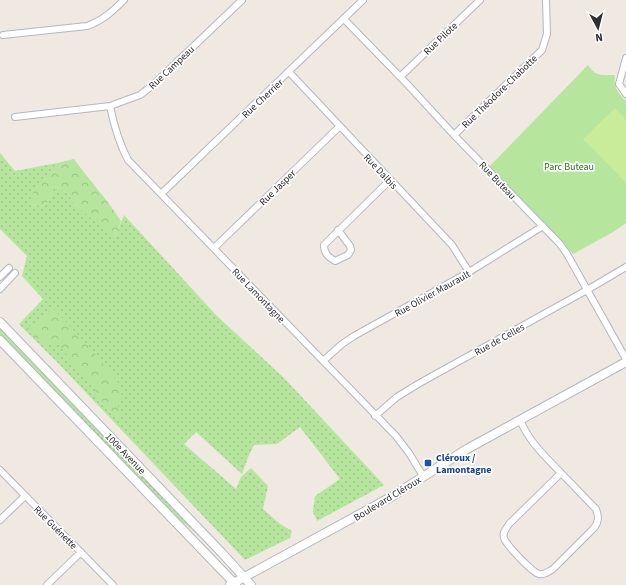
<svg xmlns="http://www.w3.org/2000/svg" width="626" height="585" font-family="'Source Sans 3',sans-serif">
  <style>
    .grass { fill: url(#grass-dots) }
    .forest { fill: url(#forest-crowns) }
    .park { fill: #b6e59e }
    .pitch { fill: #c9ec9a }
    .lines { fill: none; stroke-linecap: round; stroke-linejoin: round }
    .street-casing { stroke: #b4b7c1; stroke-width: 8 }
    .secondary-casing { stroke: #b4b7c1; stroke-width: 10 }
    .street { stroke: #fff; stroke-width: 6 }
    .secondary { stroke: #fff; stroke-width: 8 }
    .transit-dot { fill: #1a4fb4; stroke: #fff; stroke-width: 1.5 }
    .labels { text-anchor: middle; stroke-width: 3.5; stroke-linejoin: round; paint-order: stroke }
    .street-label { font-size: 10px; fill: #2e2e2e; stroke: #fff }
    .park-label { font-size: 10px; fill: #2c6e1b; stroke: #fff }
    .transit-label { font-size: 10px; font-weight: bold; fill: #164399; stroke: #fff; text-anchor: start }
  </style>
  <defs>
    <pattern id="grass-dots" width="8" height="8" patternUnits="userSpaceOnUse"><rect width="8" height="8" fill="#b6e59e"/><path d="M2 2h.1M6 6h.1" fill="none" stroke="#9dc588" stroke-width="1.8" stroke-linecap="round"/></pattern>
    <pattern id="forest-crowns" width="20" height="18" patternUnits="userSpaceOnUse"><rect width="20" height="18" fill="#b6e59e"/><path d="M2 6a3 3 0 1 1 6 0M12 15a3 3 0 1 1 6 0" fill="none" stroke="#9dc588"/></pattern>
  </defs>
  <rect width="100%" height="100%" fill="#efe9e1"/>
  <path class="grass" d="M0 153 15 171 57 163 28 204 45 206 55 186 67 193 77 206 115 237 124 215 217 316 284 378 384 485 317 521 313 512 315 496 340 479 300 427 277 444 254 445 249 455 242 474 196 432 184 444 236 489 241 477 251 468 268 486 263 509 280 524 292 531 290 538 245 560 55 360 19 324 43 299 22 276 27 256 0 229Z
    M0 328 200 536 175 516 21 356 0 335Z"/>
  <path class="forest" d="M74 159C89 180 107 199 121 221L115 237 97 224 77 206 67 193 55 186 45 206 28 204 35 189 57 163Z
    M51 306C77 333 101 360 123 389L118 407 121 422 96 399 95 389 58 344 41 343 25 329 46 316Z"/>
  <path class="park" d="M588 65C596 77 601 75 615 75 613 87 618 93 626 101V223L615 231 573 254 490 166Z"/>
  <path class="pitch" d="M615 108 626 120V183L583 139Z"/>
  <g class="lines">
    <defs>
      <path id="street" d="M344 19 408 85 454 135 560 244 567 254 626 359
        M3 35 87 26C102 21 113 11 124 0
        M626 58 619 84 626 94
        M289 72 452 245 469 272
        M400 77 480 0
        M110 106C114 126 119 143 128 160L396 436 409 453 423 476
        M15 117 110 106 140 95 153 85 242 0
        M454 135 542 50 547 34 546 0
        M161 194 363 0
        M338 230 350 246 351 250 348 255 335 261C328 257 324 253 324 245L390 180
        M214 248 340 126
        M0 277 9 268
        M0 289 15 273
        M323 361 342 344 354 336 469 272 543 226
        M375 416 397 397 418 384 587 290 626 267
        M520 420C530 443 544 455 561 473 573 485 584 497 596 509 599 517 599 522 593 529L553 569C548 572 544 575 539 574 532 572 506 545 504 538 502 533 506 529 509 524L561 473
        M0 470 113 585
        M0 520 25 496
        M47 585 81 552"/>
      <path id="secondary" d="M0 322 222 553 251 585
        M0 340 236 585
        M230 585 391 497 467 449 626 362"/>
    </defs>
    <use href="#street" class="street-casing"/>
    <use href="#secondary" class="secondary-casing"/>
    <use href="#street" class="street"/>
    <use href="#secondary" class="secondary"/>
  </g>
  <rect class="transit-dot" x="424" y="459" width="8" height="8" rx="2"/>
  <g class="labels">
    <g class="street-label">
      <text transform="translate(440 38) rotate(-44)" y="4">Rue Pilote</text>
      <text transform="translate(171 67) rotate(-43)" y="4">Rue Campeau</text>
      <text transform="translate(499 91) rotate(-44)" y="4">Rue Théodore-Chabotte</text>
      <text transform="translate(262 98) rotate(-43)" y="4">Rue Cherrier</text>
      <text transform="translate(381 171) rotate(47)" y="4">Rue Dalbis</text>
      <text transform="translate(498 180) rotate(46)" y="4">Rue Buteau</text>
      <text transform="translate(277 187) rotate(-44)" y="4">Rue Jasper</text>
      <text transform="translate(432 293) rotate(-29)" y="4">Rue Olivier Maurault</text>
      <text transform="translate(259 295) rotate(46)" y="4">Rue Lamontagne</text>
      <text transform="translate(499 339) rotate(-29)" y="4">Rue de Celles</text>
      <text transform="translate(126 453) rotate(46)" y="4">100e Avenue</text>
      <text transform="translate(387 498) rotate(-31)" y="4">Boulevard Cléroux</text>
      <text transform="translate(56 527) rotate(45)" y="4">Rue Guénette</text>
    </g>
    <g class="park-label">
      <text x="569" y="170">Parc Buteau</text>
    </g>
    <g class="transit-label">
      <text x="436" y="461">Cléroux /<tspan x="436" dy="12">Lamontagne</tspan></text>
    </g>
  </g>
  <g transform="translate(598 28) rotate(173)" stroke="#ffffff" stroke-width="3" paint-order="stroke">
  <path d="M0-3L7 15L0 10L-7 15Z" fill="#2e2e2e"/>
  <text y="-6" font-size="11" font-weight="bold" text-anchor="middle" fill="#2e2e2e">N</text>
  </g>
</svg>
